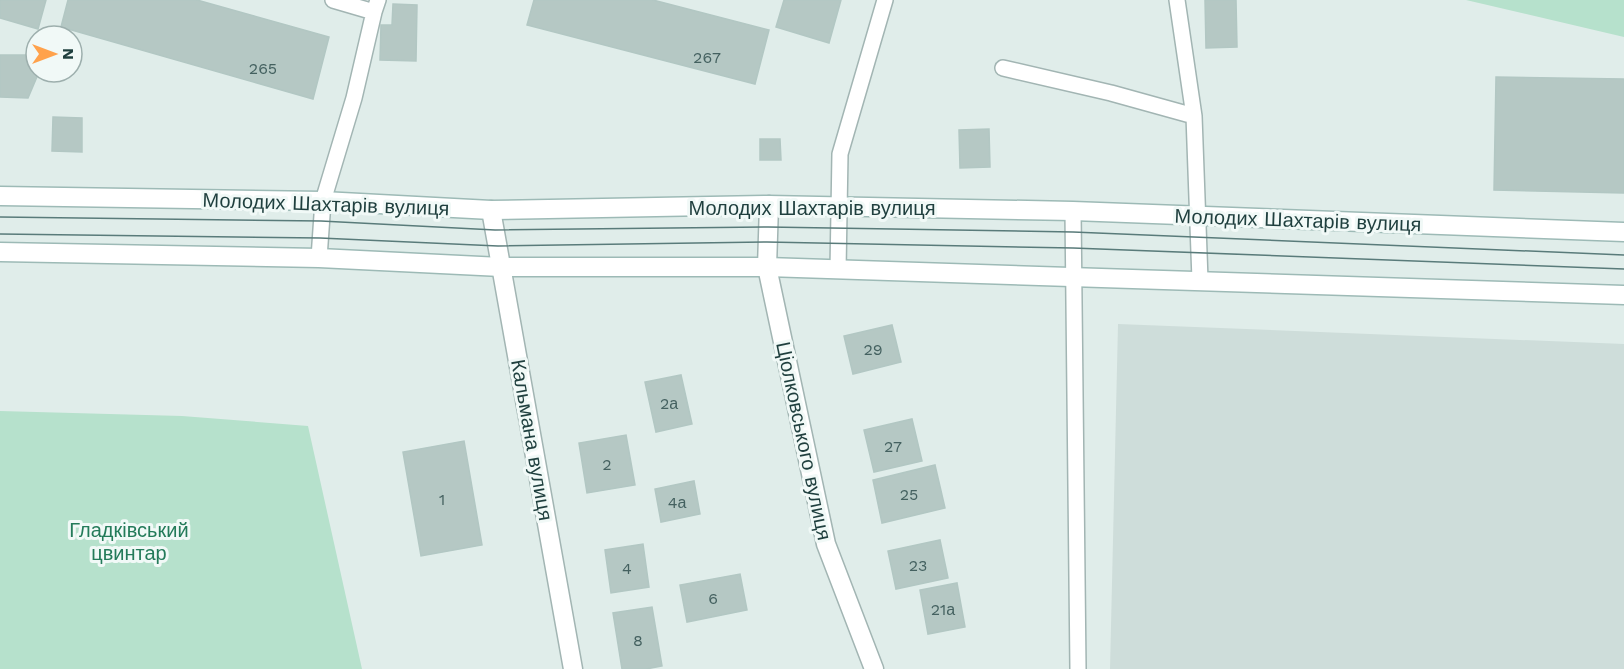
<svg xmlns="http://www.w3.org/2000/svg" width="1624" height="669" font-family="'Work Sans',sans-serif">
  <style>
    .built { fill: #ceddda }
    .green { fill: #b6e1cc }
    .building { fill: #b5c8c4; stroke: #b2c7c3; stroke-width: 1.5 }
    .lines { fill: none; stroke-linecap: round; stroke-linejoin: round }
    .service-casing { stroke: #a2b5b3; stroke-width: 18 }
    .minor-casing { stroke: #a2b5b3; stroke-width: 21 }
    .secondary-casing { stroke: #9dbab6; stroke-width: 21 }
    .service { stroke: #fff; stroke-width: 15 }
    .minor { stroke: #fff; stroke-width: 18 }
    .secondary { stroke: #fff; stroke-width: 18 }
    .tram { stroke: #597b7a; stroke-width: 1.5 }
    .labels { text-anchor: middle; stroke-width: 6; stroke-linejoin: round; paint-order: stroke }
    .number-label { font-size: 16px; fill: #446160 }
    .street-label { font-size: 20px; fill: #1f3f3e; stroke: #f1f9f7 }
    .park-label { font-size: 20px; fill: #247b5a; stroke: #f1f9f7 }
  </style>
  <rect width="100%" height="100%" fill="#e0edea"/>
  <path class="built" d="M1118 324 1624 344V669H1110Z"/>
  <path class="green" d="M1466 0H1624V37Z
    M0 411 182 416 308 426 362 669H0Z"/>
  <path class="building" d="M0 0H46L38 29 0 18Z
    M68 0H197L329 37 313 99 61 27Z
    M534 0H653L769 30 755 84 527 25Z
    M784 0H841L829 43 776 27Z
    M1205 0H1236L1237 47 1206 48Z
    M393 4 417 5 416 61 380 60 381 25H392Z
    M0 55H36V72H39L28 98 0 97Z
    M1496 77 1624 79V193L1494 190Z
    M53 117 82 118V152L52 151Z
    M989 129 990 167 960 168 959 130Z
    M760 139H780L781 160H760Z
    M892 325 901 362 853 374 844 336Z
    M681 375 692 424 656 432 645 382Z
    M912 419 922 461 874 472 864 430Z
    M626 435 635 485 587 493 579 443Z
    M464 441 482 545 421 556 403 452Z
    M935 465 945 508 882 523 873 480Z
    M694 481 700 514 661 522 655 489Z
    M940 540 948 578 896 589 888 551Z
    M643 544 649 587 611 593 605 550Z
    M740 574 747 610 687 622 680 585Z
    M957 583 965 627 928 634 920 590Z
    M652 607 662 666 646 669H622L613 613Z"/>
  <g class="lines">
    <defs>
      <path id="service" d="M333 0 374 12 378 0
        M1177 0 1194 116
        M1003 68 1111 93 1194 116 1200 280
        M1073 211 1078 669
        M319 258 323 201 354 98 374 12
        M838 270 840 154 885 0"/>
      <path id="minor" d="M769 205 767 267 826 544 874 669
        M491 210 573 669"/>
      <path id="secondary" d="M0 196 323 201 491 210 769 205 1073 211 1624 232
        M0 252 319 258 501 267H767L1624 295"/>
    </defs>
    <use href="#service" class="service-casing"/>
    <use href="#minor" class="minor-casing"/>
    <use href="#secondary" class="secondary-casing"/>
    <use href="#service" class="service"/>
    <use href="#minor" class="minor"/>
    <use href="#secondary" class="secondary"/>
    <path class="tram" d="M0 217 321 221 495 230 768 227 1073 232 1624 255
      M0 234 320 238 498 246 767 242 1073 248 1624 269"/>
  </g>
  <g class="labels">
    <g class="number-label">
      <text x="707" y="63">267</text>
      <text x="263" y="74">265</text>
      <text x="873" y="355">29</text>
      <text x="669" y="409">2а</text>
      <text x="893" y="452">27</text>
      <text x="607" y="470">2</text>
      <text x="909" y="500">25</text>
      <text x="442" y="505">1</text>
      <text x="677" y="508">4а</text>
      <text x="918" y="571">23</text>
      <text x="627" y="574">4</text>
      <text x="713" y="604">6</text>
      <text x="943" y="615">21а</text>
      <text x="638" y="646">8</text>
    </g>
    <g class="street-label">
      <text transform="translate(326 204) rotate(2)" y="7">Молодих Шахтарів вулиця</text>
      <text x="812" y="215">Молодих Шахтарів вулиця</text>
      <text transform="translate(1298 220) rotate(2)" y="7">Молодих Шахтарів вулиця</text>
      <text transform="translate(532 440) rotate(80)" y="7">Кальмана вулиця</text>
      <text transform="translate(804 441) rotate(78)" y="7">Ціолковського вулиця</text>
    </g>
    <g class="park-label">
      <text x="129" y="537">Гладківський<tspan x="129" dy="23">цвинтар</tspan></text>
    </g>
  </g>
  <g transform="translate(54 54) rotate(90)"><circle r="28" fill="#f1f9f7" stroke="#9dafad" stroke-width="1.5"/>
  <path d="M0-4.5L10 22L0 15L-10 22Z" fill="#ffa24c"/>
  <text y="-9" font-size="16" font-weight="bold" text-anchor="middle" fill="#1f3f3e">N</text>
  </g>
</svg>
